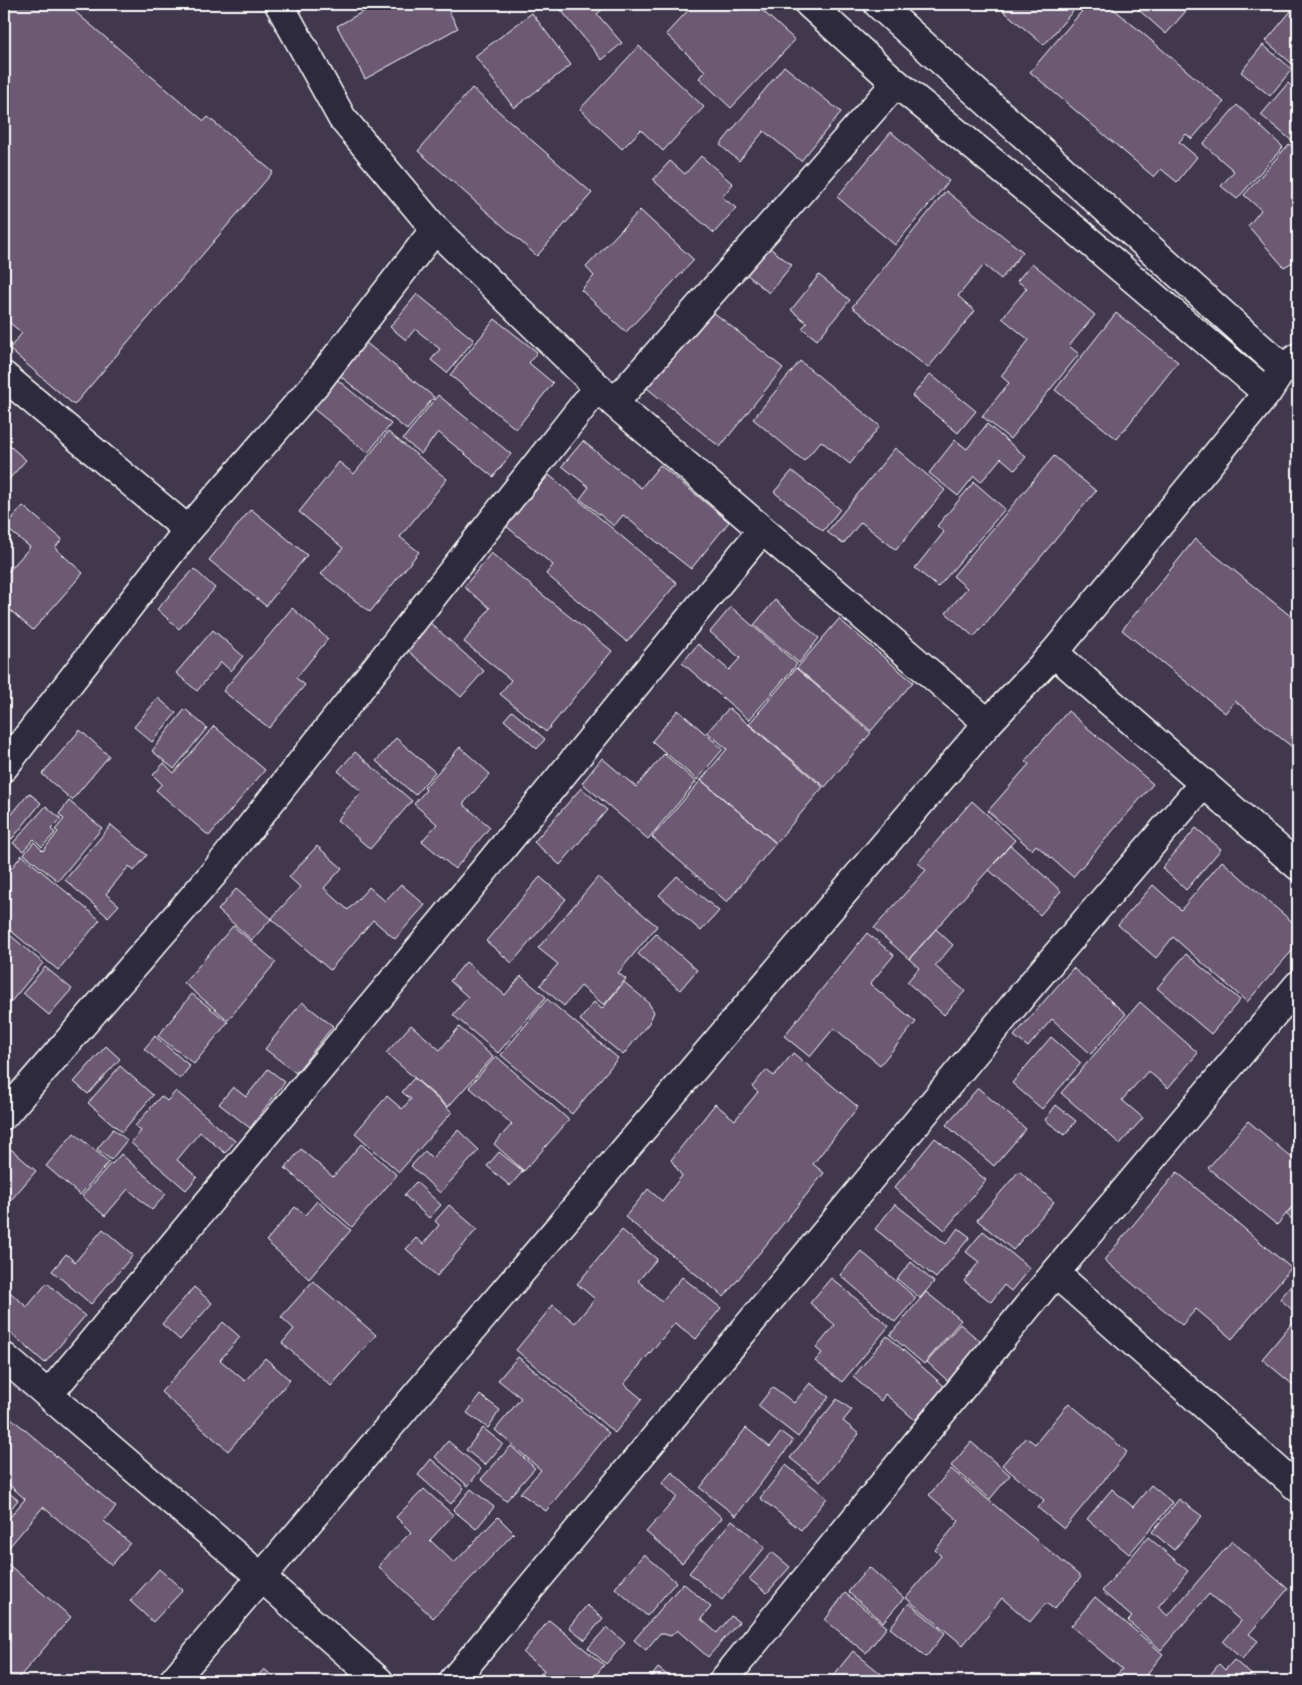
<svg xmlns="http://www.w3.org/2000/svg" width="1302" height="1685" font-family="Kalam,sans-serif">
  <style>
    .building { fill: #6c5a74; stroke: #fff }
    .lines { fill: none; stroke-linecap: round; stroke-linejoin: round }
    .street-casing { stroke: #fff; stroke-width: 31 }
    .secondary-casing { stroke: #fff; stroke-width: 31 }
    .primary-casing { stroke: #fff; stroke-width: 31 }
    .street { stroke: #2f2a3d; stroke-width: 28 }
    .secondary { stroke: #2f2a3d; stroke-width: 28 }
    .primary { stroke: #2f2a3d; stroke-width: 28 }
  </style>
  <rect width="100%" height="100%" fill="#41384e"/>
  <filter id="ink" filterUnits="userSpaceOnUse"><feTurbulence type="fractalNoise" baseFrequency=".02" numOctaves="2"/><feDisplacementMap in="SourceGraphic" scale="10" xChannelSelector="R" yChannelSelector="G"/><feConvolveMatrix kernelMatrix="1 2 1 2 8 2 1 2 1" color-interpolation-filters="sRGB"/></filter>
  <g filter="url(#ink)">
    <path class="building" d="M4 4H66L204 121 208 117 273 172 74 405 9 349 22 333 4 318Z
      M377 4H445L458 28 365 79 337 26Z
      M556 4H609L597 14 622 43 602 60Z
      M694 4H729L737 11 744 4H755L795 40 731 108 699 78 705 71 666 34Z
      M995 4H1079L1044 45Z
      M1088 4H1108L1224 102 1192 139 1186 134 1179 142 1197 157 1177 182 1161 169 1154 177 1030 72Z
      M1132 4H1192L1166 34Z
      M1296 5H1298V69L1266 41Z
      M532 13 571 65 514 108 475 56Z
      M1263 45 1292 69 1270 96 1241 72Z
      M639 46 704 107 663 151 641 130 622 149 580 109Z
      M784 66 841 112 801 161 764 131 739 161 720 145Z
      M1288 83 1298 92V146L1261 115Z
      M472 88 592 193 537 256 418 151Z
      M1237 105 1283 147 1237 199 1221 186 1234 171 1203 144Z
      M891 132 949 181 895 245 837 197Z
      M1289 144 1298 151V259L1284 267 1248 226 1261 210 1244 195Z
      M701 156 733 184 722 197 736 208 714 233 653 180 670 161 685 174Z
      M946 191 1023 252 1001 279 984 265 958 296 975 311 928 368 852 307Z
      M640 210 694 260 626 332 581 290 594 276 586 267Z
      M767 246 792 265 769 293 745 273Z
      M1032 263 1095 315 1069 346 1079 354 1010 439 982 416 1009 383 1001 376 1029 340 1002 318 1027 288 1017 281Z
      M819 275 850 300 817 340 802 328 807 323 791 310Z
      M417 294 474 340 447 373 431 360 440 349 415 329 406 340 390 327Z
      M707 307 783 368 720 447 643 385Z
      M1116 313 1178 362 1117 439 1055 390Z
      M495 319 537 352 529 363 553 383 516 429 450 375Z
      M365 342 434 397 407 430 338 374Z
      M800 361 880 426 850 464 821 441 804 461 753 419Z
      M930 374 976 411 958 433 912 396Z
      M334 377 391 424 368 453 310 406Z
      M438 395 511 454 493 477 438 432 421 454 403 439Z
      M987 424 1026 457 1015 470 1001 458 981 482 974 476 958 496 929 473 955 440 967 449Z
      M388 432 447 479 400 537 419 552 370 612 321 574 343 548 299 512 339 462 354 474Z
      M4 441 26 460 4 485Z
      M583 441 641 488 660 465 729 522 691 569 623 515 614 526 580 499 589 487 562 466Z
      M895 448 945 490 896 550 861 522 843 544 827 532Z
      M1054 456 1096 491 974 637 946 613 967 588 953 576Z
      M792 471 840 509 823 531 774 492Z
      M549 475 677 583 627 642 546 574 553 565 506 526Z
      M974 482 1005 509 938 587 915 568 944 532 937 526Z
      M23 506 62 539 55 548 83 573 33 630 4 605V567L9 571 30 547 5 527Z
      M251 509 307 555 266 606 209 560Z
      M1195 539 1298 622V749L1297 751 1235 701 1225 713 1122 630Z
      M491 553 612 651 546 732 500 694 511 680 464 642 490 608 464 587Z
      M194 569 215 588 179 629 157 609Z
      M775 600 819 638 799 663 754 625Z
      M731 607 797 664 749 720 682 663 698 644 729 670 740 658 710 632Z
      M292 608 328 639 296 678 305 685 269 728 223 691Z
      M839 619 913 682 871 731 797 668Z
      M428 621 484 671 461 697 405 648Z
      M213 630 243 656 231 671 221 662 197 691 176 673Z
      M796 668 871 733 825 787 749 724Z
      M158 698 176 713 152 742 134 727Z
      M729 708 823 787 776 843 701 780 727 749 707 732Z
      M185 709 207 728 174 769 152 751Z
      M678 710 723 749 697 780 652 741Z
      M512 711 545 739 537 749 504 720Z
      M1068 711 1153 784 1073 877 1036 845 1032 850 988 811 1029 764 1025 761Z
      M214 726 265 770 209 836 156 790 162 784 153 775 164 763 174 773Z
      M80 730 109 756 72 800 42 774Z
      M396 738 435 772 415 795 376 761Z
      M460 747 490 774 463 804 490 827 455 869 422 841 437 824 414 804 426 790 424 788Z
      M355 752 412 801 370 849 337 820 362 792 338 771Z
      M664 754 696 782 648 839 582 783 602 758 636 787Z
      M701 780 776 843 727 902 652 837Z
      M581 788 607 810 560 865 534 842Z
      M29 793 41 803 12 839 4 832V824Z
      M69 801 102 828 58 881 24 854 34 842 43 851 58 832 55 830 64 819 59 814Z
      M972 801 1015 840 909 959 874 928 926 870 918 863Z
      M46 806 61 819 51 829 55 833 42 847 34 839 23 851 13 843Z
      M111 825 147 855 134 871 129 866 106 894 119 905 108 917 65 880Z
      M1196 828 1221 849 1186 890 1162 868Z
      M1010 845 1061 891 1040 915 989 870Z
      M317 846 342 868 324 888 348 910 369 887 385 901 401 884 425 905 395 939 373 920 330 970 271 919 300 887 289 877Z
      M22 855 100 920 58 970 4 925V877Z
      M1222 861 1298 927V944L1247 1002 1173 937 1156 958 1118 925 1153 885 1181 910Z
      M677 876 719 911 701 931 659 895Z
      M540 877 566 899 512 963 486 941Z
      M598 877 657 926 618 973 626 979 604 1005 581 986 564 1006 540 985 558 964 538 948Z
      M236 889 271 919 252 940 218 910Z
      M233 926 276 962 228 1020 184 983Z
      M936 929 953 945 935 966 965 991 944 1015 907 982 919 968 909 959Z
      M4 930 43 963 4 1010Z
      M867 933 894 955 870 984 916 1022 880 1065 834 1028 810 1057 784 1036Z
      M656 934 697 970 680 990 638 954Z
      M1186 954 1240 1000 1211 1034 1157 988Z
      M466 962 505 995 521 976 546 997 498 1053 453 1015 468 997 450 981Z
      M45 967 72 989 49 1015 23 993Z
      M1073 968 1126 1014 1091 1054 1052 1019 1028 1047 1014 1036Z
      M624 982 648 1002 654 1012 649 1023 623 1055 580 1020 594 1002 602 1009Z
      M192 994 228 1022 194 1064 158 1036Z
      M547 999 618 1058 572 1114 501 1055Z
      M302 1002 333 1026 296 1073 265 1049Z
      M1140 1002 1198 1053 1168 1088 1148 1071 1122 1100 1143 1118 1120 1144 1061 1093Z
      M411 1025 440 1050 459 1027 493 1057 448 1107 386 1053Z
      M155 1036 190 1066 180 1079 144 1049Z
      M1051 1037 1081 1063 1042 1109 1012 1083Z
      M106 1046 120 1059 88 1094 74 1082Z
      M793 1053 858 1107 813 1164 824 1173 724 1297 625 1217 648 1189 662 1201 682 1176 671 1160 715 1104 735 1120 758 1092 752 1087 766 1070 774 1076Z
      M496 1056 569 1120 524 1171 494 1144 512 1124 469 1087Z
      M120 1066 153 1095 122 1132 88 1103Z
      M268 1069 285 1082 250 1128 219 1104 233 1087 246 1097Z
      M414 1078 452 1112 399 1172 355 1133 387 1096 402 1109 411 1099 402 1092Z
      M978 1088 1026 1129 994 1166 946 1125Z
      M176 1091 235 1141 225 1153 200 1132 177 1160 197 1177 186 1190 131 1143 141 1131 135 1126 161 1096 167 1101Z
      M1056 1105 1076 1121 1065 1135 1045 1120Z
      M1248 1121 1298 1163V1200L1277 1225 1208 1168Z
      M113 1129 127 1140 111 1160 97 1149Z
      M458 1130 479 1150 440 1193 411 1166 425 1151 432 1158Z
      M74 1133 109 1162 80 1195 46 1166Z
      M935 1138 986 1180 945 1230 894 1188Z
      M361 1144 397 1175 352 1227 285 1168 301 1149 333 1177Z
      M11 1149 36 1171 4 1208V1158Z
      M499 1152 523 1171 510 1186 487 1166Z
      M121 1154 166 1194 152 1210 128 1189 105 1216 82 1196 111 1163 112 1164Z
      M1019 1171 1054 1202 1013 1250 977 1220Z
      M1177 1172 1291 1268 1232 1339 1196 1309 1182 1325 1104 1260Z
      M416 1182 441 1205 429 1218 404 1195Z
      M1298 1200V1224L1286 1214Z
      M317 1201 351 1230 309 1279 266 1241 295 1207 305 1215Z
      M895 1204 946 1244 958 1228 970 1237 936 1278 875 1229Z
      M449 1205 477 1229 437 1276 406 1249 416 1238 423 1244 439 1225 435 1221Z
      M103 1229 133 1255 91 1304 52 1271 66 1254 75 1262Z
      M622 1230 657 1259 638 1281 662 1301 682 1277 721 1308 696 1339 675 1323 624 1384 642 1399 615 1433 516 1350 553 1305 575 1323 595 1299 577 1284Z
      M983 1231 1030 1268 1011 1291 1004 1285 991 1302 964 1281 979 1262 966 1252Z
      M861 1251 916 1298 895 1322 840 1275Z
      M911 1262 934 1282 920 1298 897 1279Z
      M1298 1277V1315L1280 1299Z
      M831 1278 889 1326 842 1382 815 1361 822 1353 816 1348 835 1325 810 1303Z
      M313 1281 376 1335 331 1386 282 1343 294 1329 281 1317Z
      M47 1283 85 1316 45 1363 4 1327V1287L27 1307Z
      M194 1287 212 1303 180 1340 162 1324Z
      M926 1292 961 1320 924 1364 890 1335Z
      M1298 1316V1389L1262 1359Z
      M223 1322 240 1337 220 1360 245 1381 265 1358 290 1380 228 1451 161 1392Z
      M960 1324 981 1342 948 1381 927 1362Z
      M887 1336 944 1386 915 1420 885 1394 881 1401 853 1377Z
      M518 1357 609 1433 546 1511 520 1493 541 1470 495 1430 521 1398 498 1380Z
      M810 1383 829 1397 798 1437 758 1406 773 1387 794 1403Z
      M480 1395 500 1410 488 1428 467 1413Z
      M837 1399 852 1410 843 1421 859 1434 820 1482 790 1458Z
      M1069 1403 1127 1452 1064 1529 1038 1508 1044 1500 1002 1465 1026 1437 1035 1444Z
      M4 1412 116 1507 104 1521 130 1543 112 1565 43 1507 4 1553V1524L25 1499 4 1480Z
      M483 1428 503 1444 485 1465 466 1450Z
      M746 1428 770 1447 781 1432 793 1441 736 1516 700 1488Z
      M448 1441 481 1469 468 1486 435 1457Z
      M971 1442 1010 1475 990 1499 951 1466Z
      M511 1446 535 1468 506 1501 481 1479Z
      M431 1459 464 1488 451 1504 418 1475Z
      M786 1465 827 1498 801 1530 760 1498Z
      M951 1469 1081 1577 1054 1609 1046 1603 1030 1622 1002 1598 963 1645 906 1598 941 1556 935 1550 959 1521 929 1495Z
      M672 1472 722 1518 682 1563 646 1532 677 1497 662 1483Z
      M1151 1485 1173 1503 1129 1554 1087 1519 1112 1489 1133 1507Z
      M4 1489 18 1500 4 1517Z
      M424 1489 453 1515 430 1540 454 1563 498 1517 514 1533 433 1618 378 1566 411 1532 396 1517Z
      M471 1489 494 1507 476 1529 453 1510Z
      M1179 1499 1202 1516 1174 1550 1152 1532Z
      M732 1520 765 1547 722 1600 689 1573Z
      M1148 1537 1188 1571 1158 1607 1168 1616 1232 1541 1288 1589 1249 1634 1258 1641 1242 1659 1223 1642 1241 1621 1209 1594 1161 1650 1128 1621 1132 1617 1102 1591Z
      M772 1552 790 1567 767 1593 749 1579Z
      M644 1554 676 1582 647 1616 615 1588Z
      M4 1561 71 1617 16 1681H4Z
      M869 1567 904 1598 883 1622 848 1592Z
      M159 1569 183 1590 153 1622 130 1601Z
      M683 1583 711 1607 701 1619 717 1633 731 1616 739 1622 708 1657 677 1630 671 1636 660 1633 646 1650 634 1640Z
      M845 1593 887 1627 866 1653 825 1620Z
      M1095 1597 1163 1654 1146 1675 1153 1681H1112L1122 1669 1071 1626Z
      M909 1603 945 1633 926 1657 890 1628Z
      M587 1605 603 1618 585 1640 569 1627Z
      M549 1620 604 1665 591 1681H535L544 1670 523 1653Z
      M607 1627 625 1643 606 1664 588 1648Z
      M853 1651 890 1681H829Z
      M1234 1660 1259 1681H1205L1219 1664 1225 1670Z
      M658 1668 675 1681H648Z
      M264 1669 279 1681H253Z"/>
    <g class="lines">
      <defs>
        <path id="street" d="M279 4 342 118 435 229 614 403 988 723
          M4 376 188 530
          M614 403 896 83
          M1054 653 1298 866
          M4 767 188 530 318 381 435 229
          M4 1115 214 873 598 387
          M1055 1273 1298 1488
          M4 1357 262 1578 379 1681
          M49 1394 446 917 762 530
          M453 1681 1030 986 1204 783
          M723 1681 1055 1273 1298 985"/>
        <path id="secondary" d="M1283 368 1298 357"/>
        <path id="primary" d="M809 4 896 83 1076 230 1267 393
          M173 1681 988 723 1054 653 1267 393 1283 368 878 4"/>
      </defs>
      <use href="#street" class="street-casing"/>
      <use href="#secondary" class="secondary-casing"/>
      <use href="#primary" class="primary-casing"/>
      <use href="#street" class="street"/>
      <use href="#secondary" class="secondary"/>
      <use href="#primary" class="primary"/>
    </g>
  </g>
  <rect width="1302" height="1685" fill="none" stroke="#2f2a3d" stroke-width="20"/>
  <rect x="10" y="10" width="1282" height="1665" fill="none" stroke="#fff" stroke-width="2" filter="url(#ink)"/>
</svg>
